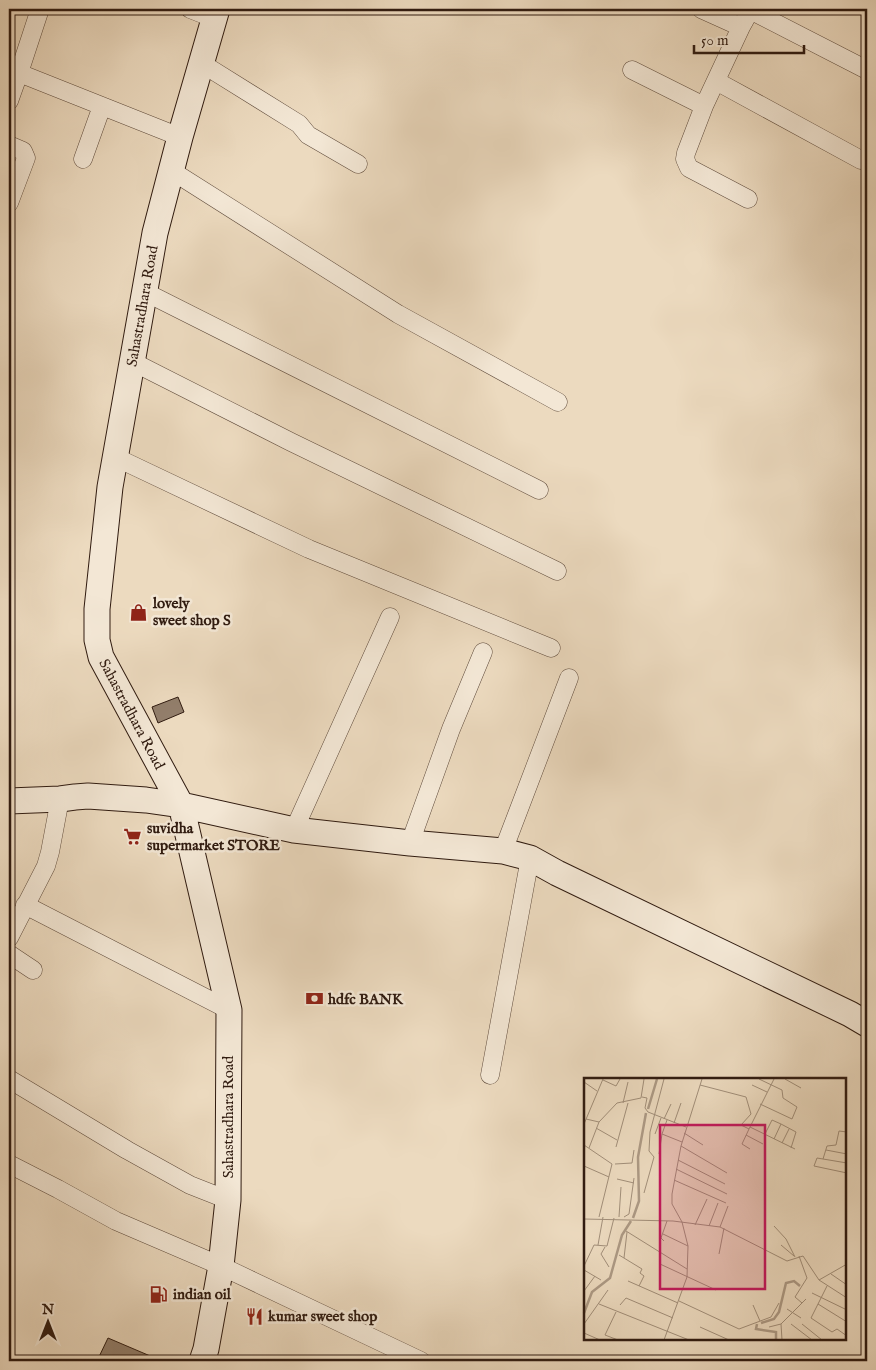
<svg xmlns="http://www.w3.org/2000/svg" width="876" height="1370" font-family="'IM FELL English',serif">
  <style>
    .building { fill: #927e6b; stroke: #301b10 }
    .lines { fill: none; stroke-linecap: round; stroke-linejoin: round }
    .street-casing { stroke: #5f4b3c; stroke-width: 19 }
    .secondary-casing { stroke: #301b10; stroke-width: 27 }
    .street { stroke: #f3e7d5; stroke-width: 18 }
    .secondary { stroke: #f3e7d5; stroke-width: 25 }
    .labels { text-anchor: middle; stroke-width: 5; stroke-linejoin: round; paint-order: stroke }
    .street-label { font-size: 15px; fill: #301b10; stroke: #f3e7d5 }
    .poi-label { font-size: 15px; font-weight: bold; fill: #301b10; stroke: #f3e7d5; text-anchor: start }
    .inset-river { fill: none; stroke: #ac9984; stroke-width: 2.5 }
    .inset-road { fill: none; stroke: #a18e79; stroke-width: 1 }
    .view { fill: #c2185b; fill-opacity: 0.15; stroke: #c2185b; stroke-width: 2.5 }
    .inset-edge { fill: none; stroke: #301b10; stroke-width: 2.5 }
  </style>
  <rect width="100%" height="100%" fill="#ecdabf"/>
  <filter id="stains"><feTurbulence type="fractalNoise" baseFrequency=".004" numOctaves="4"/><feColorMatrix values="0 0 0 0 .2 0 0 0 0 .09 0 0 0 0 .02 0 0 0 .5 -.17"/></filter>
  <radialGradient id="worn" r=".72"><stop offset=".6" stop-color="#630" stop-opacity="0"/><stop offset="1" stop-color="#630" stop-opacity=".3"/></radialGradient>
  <path class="building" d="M178 697 184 712 158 723 152 707Z
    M108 1338 162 1361H97Z"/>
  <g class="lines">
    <defs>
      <path id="street" d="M40 9 19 73 180 137
        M190 9 213 18
        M701 9 741 27 746 18
        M750 10 867 70
        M741 27 704 106 686 153 685 159 689 168 748 199
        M201 63 299 124 308 135 358 164
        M632 70 704 106
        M716 81 861 160
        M9 101 19 73
        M9 145 23 151 26 158 9 203
        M83 159 102 106
        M172 171 398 314 558 402
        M145 292 539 490
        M133 362 291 442 557 571
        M115 457 309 549 551 648
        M294 830 390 617
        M410 843 451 729 483 652
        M503 851 569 678
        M25 905 229 1010
        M9 938 46 866 50 852 60 799
        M9 954 33 970
        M490 1075 530 858
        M9 1079 127 1150 190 1185 228 1200
        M9 1164 58 1189 116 1221 221 1266 421 1361"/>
      <path id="secondary" d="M9 801 60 799 75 797 88 796 146 800 181 805 294 830 410 843 503 851 530 858 557 873 850 1014 867 1024
        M202 1361 206 1349 221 1266 228 1200 229 1010 181 805 101 657 97 640V609L110 487 155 233 180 137 217 9"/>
    </defs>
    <use href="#street" class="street-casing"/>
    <use href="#secondary" class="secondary-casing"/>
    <use href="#street" class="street"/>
    <use href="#secondary" class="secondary"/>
  </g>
  <defs>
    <symbol id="shop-bare" viewBox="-9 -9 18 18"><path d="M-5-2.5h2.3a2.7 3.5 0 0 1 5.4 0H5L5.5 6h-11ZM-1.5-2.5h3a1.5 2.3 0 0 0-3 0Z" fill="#8f2418" stroke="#f3e7d5" stroke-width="2.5" paint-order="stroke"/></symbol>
    <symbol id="supermarket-bare" viewBox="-9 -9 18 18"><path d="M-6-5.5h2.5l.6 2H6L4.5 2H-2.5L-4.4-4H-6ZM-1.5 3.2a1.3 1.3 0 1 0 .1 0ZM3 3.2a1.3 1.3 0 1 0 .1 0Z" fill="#8f2418" stroke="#f3e7d5" stroke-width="2.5" paint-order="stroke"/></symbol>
    <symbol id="bank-bare" viewBox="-9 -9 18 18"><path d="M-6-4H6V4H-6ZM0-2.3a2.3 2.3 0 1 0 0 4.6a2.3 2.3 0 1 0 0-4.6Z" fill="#8f2418" stroke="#f3e7d5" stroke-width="2.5" paint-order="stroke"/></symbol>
    <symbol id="fuel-bare" viewBox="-9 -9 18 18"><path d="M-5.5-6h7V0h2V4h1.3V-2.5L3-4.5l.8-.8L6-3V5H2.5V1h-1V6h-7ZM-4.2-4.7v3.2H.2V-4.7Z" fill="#8f2418" stroke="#f3e7d5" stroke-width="2.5" paint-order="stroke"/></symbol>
    <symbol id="restaurant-bare" viewBox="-9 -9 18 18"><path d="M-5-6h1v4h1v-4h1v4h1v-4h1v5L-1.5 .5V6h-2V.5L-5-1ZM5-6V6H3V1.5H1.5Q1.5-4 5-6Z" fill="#8f2418" stroke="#f3e7d5" stroke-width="2.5" paint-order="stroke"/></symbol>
  </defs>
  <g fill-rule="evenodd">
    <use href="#shop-bare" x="126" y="600" width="25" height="25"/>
    <use href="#supermarket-bare" x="120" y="824" width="25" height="25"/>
    <use href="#bank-bare" x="302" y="986" width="25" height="25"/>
    <use href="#fuel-bare" x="146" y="1282" width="25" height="25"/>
    <use href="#restaurant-bare" x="242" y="1304" width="25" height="25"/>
  </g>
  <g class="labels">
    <g class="street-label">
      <text transform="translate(142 306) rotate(-80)" y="5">Sahastradhara Road</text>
      <text transform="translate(132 714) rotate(62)" y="5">Sahastradhara Road</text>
      <text transform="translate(228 1117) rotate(-90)" y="5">Sahastradhara Road</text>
    </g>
    <g class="poi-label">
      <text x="153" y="608">lovely<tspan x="153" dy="17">sweet shop S</tspan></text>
      <text x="147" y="833">suvidha<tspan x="147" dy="17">supermarket STORE</tspan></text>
      <text x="328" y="1004">hdfc BANK</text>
      <text x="173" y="1299">indian oil</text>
      <text x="268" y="1321">kumar sweet shop</text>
    </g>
  </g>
  <g transform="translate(584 1078)">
    <rect width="262" height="262" fill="#ecdabf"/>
    <path class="inset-river" d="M64 31 73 1M49 140 55 123 54 79 62 35M0 235 8 214 26 200 38 157 47 143M177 245 190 241 195 234 202 205 210 203 216 208M173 246 172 251 192 254V262"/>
    <path class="inset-road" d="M175 1 198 12 199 20 213 29 208 41 176 26M201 1 217 10M19 2 32 8 36 1M0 4 13 13M116 7 162 19 167 36 157 47 165 51 190 1M168 7 183 14M58 19 63 20 61 30 64 34 102 49M39 25 44 4M2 41 15 44 33 25 57 20 60 1M80 41 87 26M83 42 78 56 98 64M90 45 97 25M0 46 19 1M166 49 211 71M12 50 33 62M165 51 158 66 166 71M100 55 119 67M71 56 77 40M181 56 188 42 197 46M162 57 179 66M190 61 197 46 212 54 207 70M198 65 205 51M0 67 28 86 15 139M97 68 143 95M32 69 44 25M5 70 15 44M242 72 263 76M75 76 78 56M239 81 243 68 252 67 255 53 263 54M94 82 141 106M263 85 233 80 230 88 263 95M31 86 48 85 50 72M0 88 25 99M92 91 143 116M33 101 50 105M90 102 142 125M60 115 70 79 65 73 66 54 80 1M35 139 37 109M40 139 45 136 50 100M0 141 89 143 136 149 203 183 219 178 235 202 263 186M111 147 123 121M125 148 134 125M190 148 202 161 211 179M136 149 144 128M42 153 103 191M79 156 104 168M80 163 77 160 83 143M14 167 19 139M197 167 210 178M21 169 17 176 25 189M135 176 140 150M35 177 58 191 56 195 60 198 55 208M215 178 223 200 211 219 218 225M40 180 43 154M76 186 132 212M0 188 10 167 23 168 30 140M0 192 17 202M247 196 263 207M235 202 263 220M44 203 94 225M243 208 227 240 248 254 253 251 263 258M0 213 11 198M228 215 263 232M95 223 155 251 187 239 195 225M15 226 105 262M234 226 263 244M36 227 42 220 89 240M169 227 176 243M203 231 217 240M32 234 21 257 34 262M0 246 24 212M197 246 198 262M207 246 228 262M218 246 238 262M116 249 145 262M185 249 197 246 222 221M0 255 16 262M80 262 103 199 104 168 98 144 88 126V116L97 68 118 1"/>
    <path class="view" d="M76 47H181V211H76Z"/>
    <rect width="262" height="262" class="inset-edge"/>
  </g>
  <rect width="876" height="1370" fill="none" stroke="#ecdabf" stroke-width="30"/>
  <rect x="10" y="10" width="856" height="1350" fill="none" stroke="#301b10" stroke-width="2.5"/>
  <rect x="15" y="15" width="846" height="1340" fill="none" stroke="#301b10"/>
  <g transform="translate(48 1322)" stroke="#f3e7d5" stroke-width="4" paint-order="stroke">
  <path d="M0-4L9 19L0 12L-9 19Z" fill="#301b10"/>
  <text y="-8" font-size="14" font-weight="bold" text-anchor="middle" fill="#301b10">N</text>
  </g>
  <path d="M694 45v8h110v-8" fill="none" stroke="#301b10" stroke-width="2.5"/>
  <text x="701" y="45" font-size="15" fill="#301b10" stroke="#f3e7d5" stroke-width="4" paint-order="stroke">50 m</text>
  <rect width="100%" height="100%" filter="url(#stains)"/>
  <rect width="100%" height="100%" fill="url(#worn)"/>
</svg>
